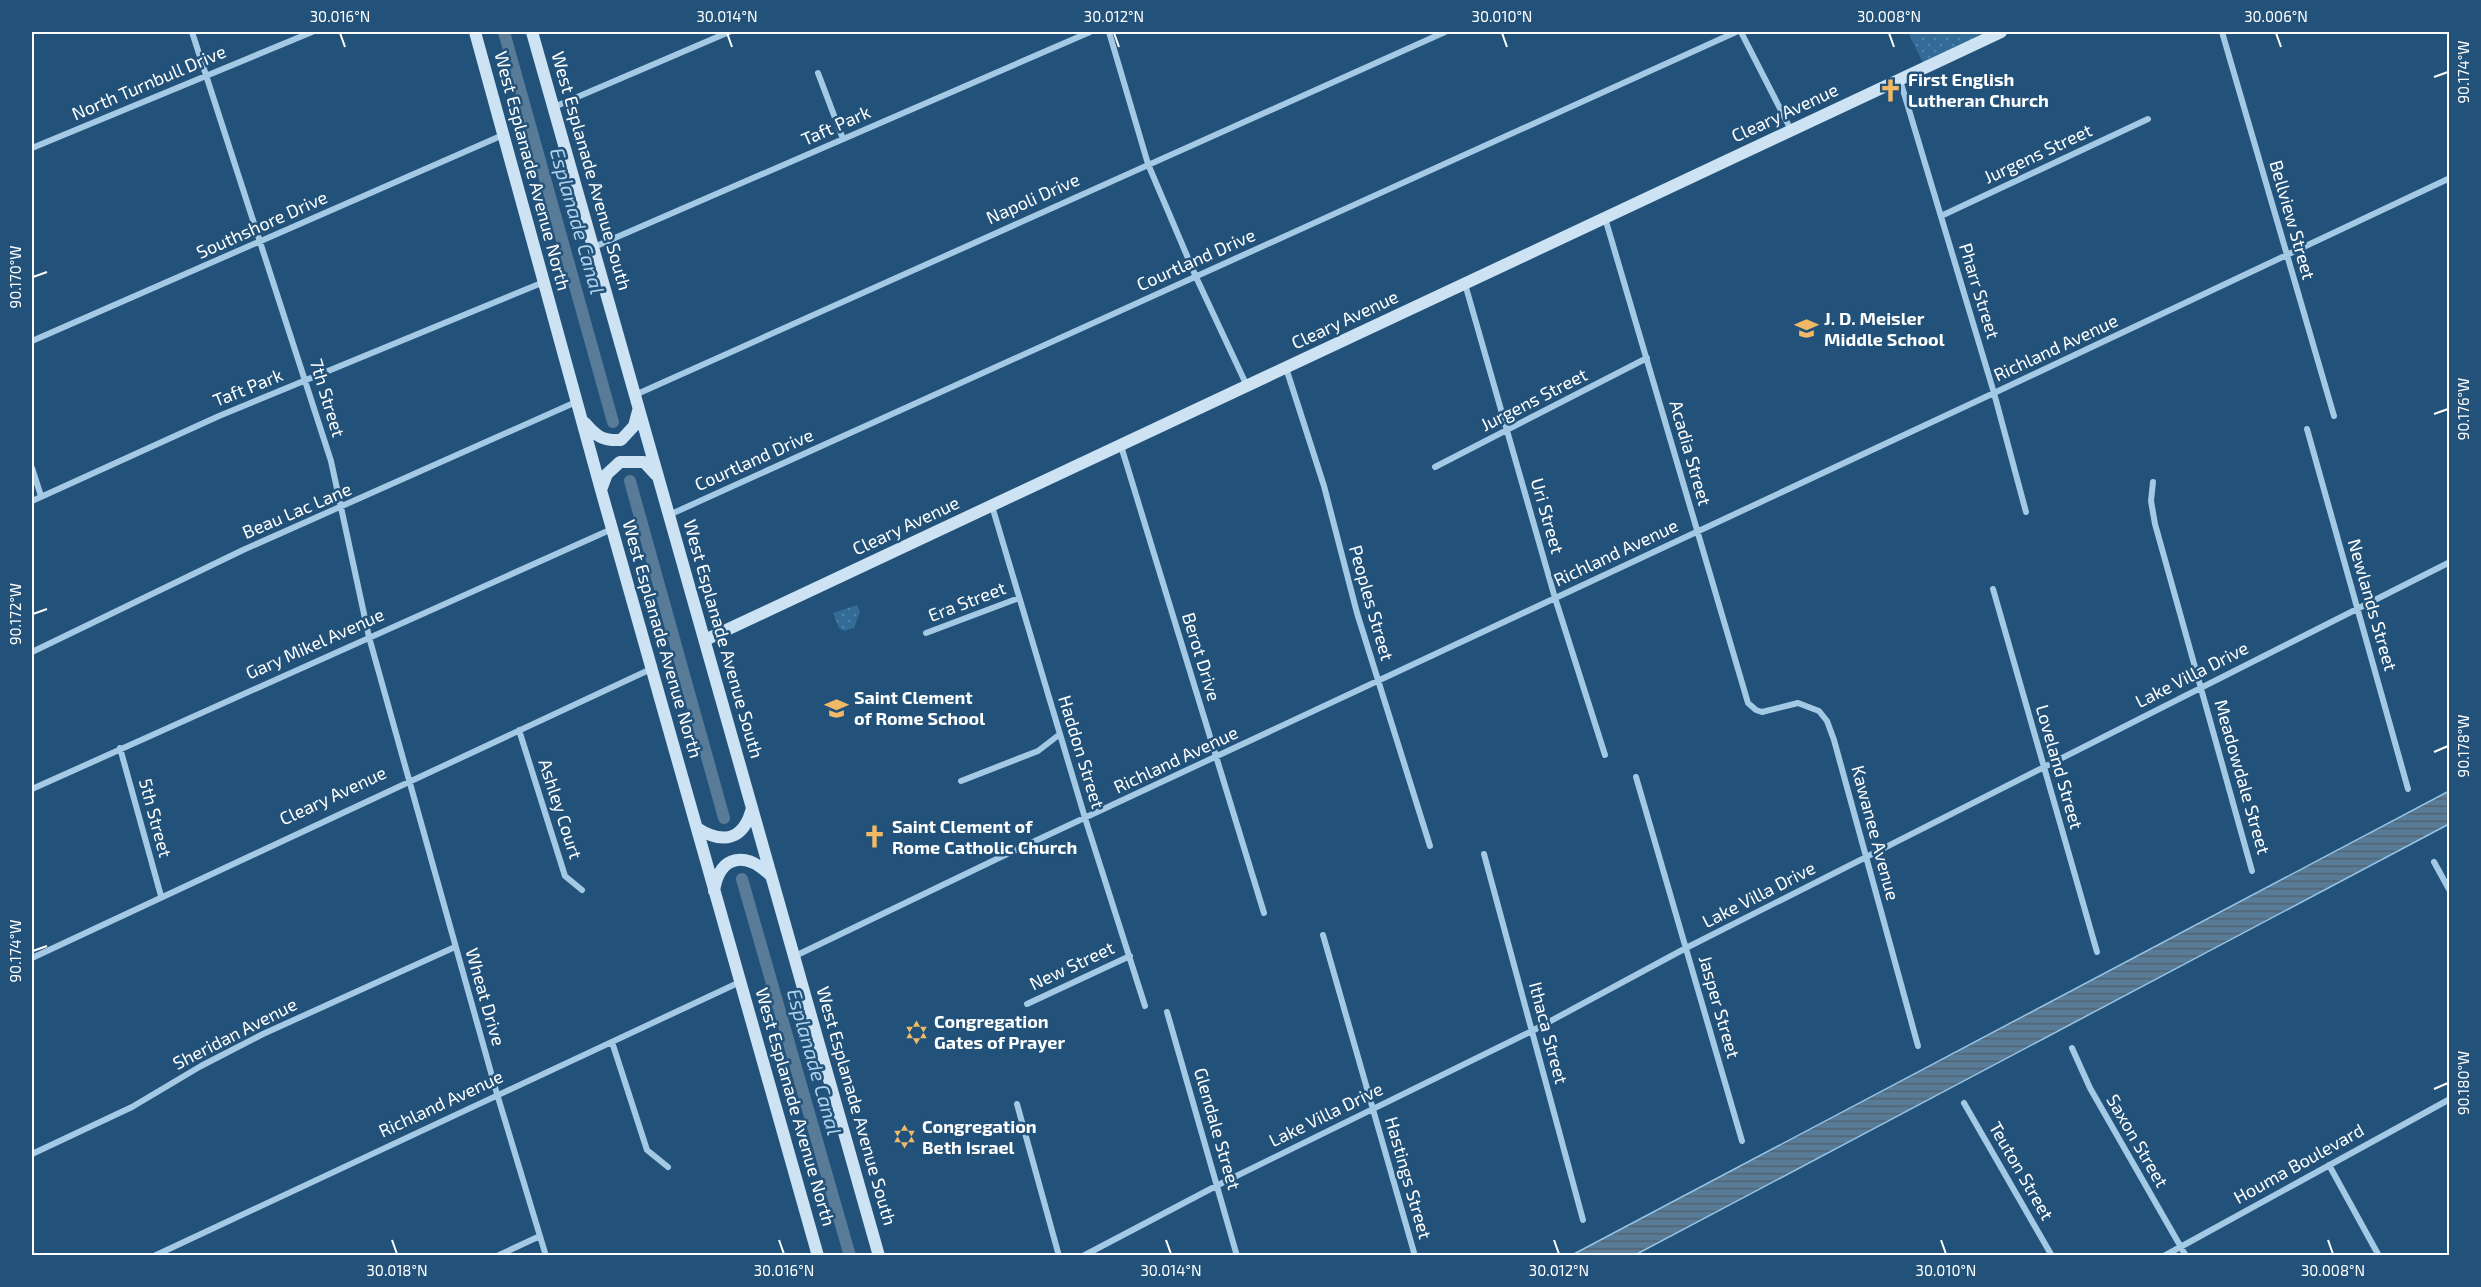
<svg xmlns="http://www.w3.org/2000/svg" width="2481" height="1287" font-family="'Exo 2',sans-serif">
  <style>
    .park { fill: url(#park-dots) }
    .water { fill: url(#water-rules); stroke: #98c5e6; stroke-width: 1.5 }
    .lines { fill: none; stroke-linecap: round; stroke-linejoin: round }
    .canal { stroke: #587b98; stroke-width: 12 }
    .street { stroke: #a4c9e5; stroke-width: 6 }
    .secondary { stroke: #cde3f4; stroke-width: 12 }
    .ticks { fill: none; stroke: #fff; stroke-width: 2 }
    .labels { text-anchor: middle; stroke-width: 5; stroke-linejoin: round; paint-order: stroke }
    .poi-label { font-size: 18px; font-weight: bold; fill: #fff; stroke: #22527a; text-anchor: start }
    .street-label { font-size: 18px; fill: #fff; stroke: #22527a }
    .water-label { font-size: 20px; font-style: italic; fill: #afd2ed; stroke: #22527a }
    .neatline { fill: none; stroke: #fff; stroke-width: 2 }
    .ticks-label { font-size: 15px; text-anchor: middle; fill: #fff }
  </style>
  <defs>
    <pattern id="park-dots" width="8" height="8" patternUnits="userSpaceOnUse" patternTransform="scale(1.5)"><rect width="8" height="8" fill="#326b96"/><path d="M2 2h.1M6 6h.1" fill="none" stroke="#5181a6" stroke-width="1.8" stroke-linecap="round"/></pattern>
    <pattern id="water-rules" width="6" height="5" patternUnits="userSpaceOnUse" patternTransform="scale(1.5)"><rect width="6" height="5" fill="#587b98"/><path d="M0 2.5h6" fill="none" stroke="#526472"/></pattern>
  </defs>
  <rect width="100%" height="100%" fill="#22527a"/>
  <path class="park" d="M1908 32H2001L1925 67Z
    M857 605 860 612 854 628 844 631 839 628 833 613Z"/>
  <path class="water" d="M2449 791V824L1635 1255H1572Z"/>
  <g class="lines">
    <path class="canal" d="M504 32 613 422
      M630 481 724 818
      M742 879 850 1256"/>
    <path class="street" d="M192 32 331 461 369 637 497 1094 546 1256
      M1109 32 1148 164 1196 277 1247 386
      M1741 32 1791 130
      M2222 32 2334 416
      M818 73 843 139
      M1900 80 1994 393 2026 512
      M554 107 729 32
      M32 148 312 32
      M1941 216 2148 119
      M1605 218 1748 703 1756 710 1762 712 1798 703 1819 711 1827 721 1834 740 1918 1046
      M594 247 1090 32
      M1465 284 1555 598 1605 755
      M32 341 503 135
      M1286 368 1324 486 1357 613 1430 846
      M635 395 1445 32
      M2307 429 2408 789
      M1121 446 1264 913
      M1435 467 1647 358
      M32 468 41 496
      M2153 482 2151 501 2155 524 2252 871
      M32 501 219 416 544 282
      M992 506 1085 818 1145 1006
      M669 515 1736 32
      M1993 589 2097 952
      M926 633 1019 598
      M32 652 243 550 576 402
      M519 730 565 876 582 890
      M120 748 161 896
      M1636 777 1742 1141
      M961 781 1038 751 1060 734
      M32 789 612 529
      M1484 854 1583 1220
      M2434 862 2450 891
      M1323 935 1415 1256
      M795 956 1003 856 1994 393 2450 178
      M32 958 651 669
      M1027 1004 1130 956
      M1167 1012 1237 1256
      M612 1042 647 1150 668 1167
      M2072 1048 2090 1088 2186 1256
      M1964 1103 2052 1256
      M1017 1104 1059 1256
      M32 1154 132 1107 201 1066 263 1034 455 947
      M2329 1165 2379 1256
      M154 1256 740 982
      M497 1256 540 1236
      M1083 1256 1218 1185 1532 1031 1686 948 2450 562
      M2164 1256 2450 1099"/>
    <path class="secondary" d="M475 32 601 490 818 1256
      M532 32 879 1256
      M585 423C597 437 603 441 621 440L634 426 638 411
      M601 490 607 474 620 462H644L656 475
      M705 640 2001 32
      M697 828C723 845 744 840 752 808
      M714 891C720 853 747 852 771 876"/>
  </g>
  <path class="ticks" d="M340 33 345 47M727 33 732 47M1114 33 1119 47M1502 33 1507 47M1889 33 1894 47M2276 33 2281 47M2434 77 2448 72M33 277 47 272M2434 414 2448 409M33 614 47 609M2434 752 2448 746M33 951 47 946M2434 1089 2448 1083M392 1240 397 1254M779 1240 784 1254M1166 1240 1171 1254M1554 1240 1559 1254M1941 1240 1946 1254M2328 1240 2333 1254"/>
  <defs>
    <symbol id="church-bare" viewBox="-9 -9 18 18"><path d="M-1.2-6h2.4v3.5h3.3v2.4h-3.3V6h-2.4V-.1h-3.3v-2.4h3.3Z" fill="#f1b966" stroke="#22527a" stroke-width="2.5" paint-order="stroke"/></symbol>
    <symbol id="school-bare" viewBox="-9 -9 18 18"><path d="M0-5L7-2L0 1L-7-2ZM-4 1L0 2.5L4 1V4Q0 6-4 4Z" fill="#f1b966" stroke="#22527a" stroke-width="2.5" paint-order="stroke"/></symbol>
    <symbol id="synagogue-bare" viewBox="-9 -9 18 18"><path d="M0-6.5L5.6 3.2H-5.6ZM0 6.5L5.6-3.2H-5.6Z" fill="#f1b966" stroke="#22527a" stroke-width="2.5" paint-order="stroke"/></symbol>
  </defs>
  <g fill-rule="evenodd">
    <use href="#church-bare" x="1874" y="74" width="33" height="33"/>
    <use href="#school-bare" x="1790" y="312" width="33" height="33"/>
    <use href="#school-bare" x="820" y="692" width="33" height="33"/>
    <use href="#church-bare" x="858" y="820" width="33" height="33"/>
    <use href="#synagogue-bare" x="900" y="1016" width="33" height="33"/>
    <use href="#synagogue-bare" x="888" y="1120" width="33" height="33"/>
  </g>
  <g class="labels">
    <g class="poi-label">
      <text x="1908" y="86">First English<tspan x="1908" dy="21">Lutheran Church</tspan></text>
      <text x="1824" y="325">J. D. Meisler<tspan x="1824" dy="21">Middle School</tspan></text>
      <text x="854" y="704">Saint Clement<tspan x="854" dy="21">of Rome School</tspan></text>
      <text x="892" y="833">Saint Clement of<tspan x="892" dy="21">Rome Catholic Church</tspan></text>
      <text x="934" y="1028">Congregation<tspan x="934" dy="21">Gates of Prayer</tspan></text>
      <text x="922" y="1133">Congregation<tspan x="922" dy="21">Beth Israel</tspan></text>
    </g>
    <g class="street-label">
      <text transform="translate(149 83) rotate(-23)" y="6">North Turnbull Drive</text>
      <text transform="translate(1785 113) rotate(-25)" y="6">Cleary Avenue</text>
      <text transform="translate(836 126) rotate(-24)" y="6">Taft Park</text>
      <text transform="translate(2038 154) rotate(-25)" y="6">Jurgens Street</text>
      <text transform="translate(532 171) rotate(75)" y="6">West Esplanade Avenue North</text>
      <text transform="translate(591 171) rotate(74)" y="6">West Esplanade Avenue South</text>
      <text transform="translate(1033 199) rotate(-24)" y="6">Napoli Drive</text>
      <text transform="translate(2292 220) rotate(74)" y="6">Bellview Street</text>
      <text transform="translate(262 225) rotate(-24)" y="6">Southshore Drive</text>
      <text transform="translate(1196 260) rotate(-24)" y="6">Courtland Drive</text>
      <text transform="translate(1979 291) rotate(73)" y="6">Pharr Street</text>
      <text transform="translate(1345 320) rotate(-25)" y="6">Cleary Avenue</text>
      <text transform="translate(2056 348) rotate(-25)" y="6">Richland Avenue</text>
      <text transform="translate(248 388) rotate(-22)" y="6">Taft Park</text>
      <text transform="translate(327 398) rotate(73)" y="6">7th Street</text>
      <text transform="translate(1534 400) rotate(-27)" y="6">Jurgens Street</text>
      <text transform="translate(1690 453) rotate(74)" y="6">Acadia Street</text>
      <text transform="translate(754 460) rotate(-24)" y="6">Courtland Drive</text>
      <text transform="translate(297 511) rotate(-23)" y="6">Beau Lac Lane</text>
      <text transform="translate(1547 516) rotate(74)" y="6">Uri Street</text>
      <text transform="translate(906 526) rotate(-25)" y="6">Cleary Avenue</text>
      <text transform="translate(1616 553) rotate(-25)" y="6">Richland Avenue</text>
      <text transform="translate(967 602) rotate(-21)" y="6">Era Street</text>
      <text transform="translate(1371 603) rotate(74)" y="6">Peoples Street</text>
      <text transform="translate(2372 605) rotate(74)" y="6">Newlands Street</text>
      <text transform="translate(662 639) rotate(74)" y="6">West Esplanade Avenue North</text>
      <text transform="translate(723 639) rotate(74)" y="6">West Esplanade Avenue South</text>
      <text transform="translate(315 644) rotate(-24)" y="6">Gary Mikel Avenue</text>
      <text transform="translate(1201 657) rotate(73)" y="6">Berot Drive</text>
      <text transform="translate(2192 675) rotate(-27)" y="6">Lake Villa Drive</text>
      <text transform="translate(1081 752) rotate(73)" y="6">Haddon Street</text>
      <text transform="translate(1176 760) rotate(-25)" y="6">Richland Avenue</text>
      <text transform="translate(2059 767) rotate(74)" y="6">Loveland Street</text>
      <text transform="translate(2242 777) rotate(74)" y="6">Meadowdale Street</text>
      <text transform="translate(333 796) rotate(-25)" y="6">Cleary Avenue</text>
      <text transform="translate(560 809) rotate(72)" y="6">Ashley Court</text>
      <text transform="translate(155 818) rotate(75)" y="6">5th Street</text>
      <text transform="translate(1875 833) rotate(75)" y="6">Kawanee Avenue</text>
      <text transform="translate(1759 895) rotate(-27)" y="6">Lake Villa Drive</text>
      <text transform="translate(1072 966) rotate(-25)" y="6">New Street</text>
      <text transform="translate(485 997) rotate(74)" y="6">Wheat Drive</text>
      <text transform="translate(1719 1007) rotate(74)" y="6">Jasper Street</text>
      <text transform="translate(1548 1033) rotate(75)" y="6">Ithaca Street</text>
      <text transform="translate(235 1034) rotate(-27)" y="6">Sheridan Avenue</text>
      <text transform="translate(441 1104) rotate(-25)" y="6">Richland Avenue</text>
      <text transform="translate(856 1106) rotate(74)" y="6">West Esplanade Avenue South</text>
      <text transform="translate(795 1107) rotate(74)" y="6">West Esplanade Avenue North</text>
      <text transform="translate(1326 1115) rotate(-26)" y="6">Lake Villa Drive</text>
      <text transform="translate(1217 1129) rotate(74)" y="6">Glendale Street</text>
      <text transform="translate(2137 1141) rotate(60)" y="6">Saxon Street</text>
      <text transform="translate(2299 1164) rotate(-29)" y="6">Houma Boulevard</text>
      <text transform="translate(2021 1171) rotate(60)" y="6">Teuton Street</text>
      <text transform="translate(1408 1178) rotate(74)" y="6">Hastings Street</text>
    </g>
    <g class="water-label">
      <text transform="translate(577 221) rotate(74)" y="7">Esplanade Canal</text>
      <text transform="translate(814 1062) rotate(74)" y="7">Esplanade Canal</text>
    </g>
  </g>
  <rect width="2481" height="1287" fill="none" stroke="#22527a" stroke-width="66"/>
  <rect x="33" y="33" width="2415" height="1221" class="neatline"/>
  <g class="ticks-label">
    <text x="340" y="22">30.016°N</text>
    <text x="727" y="22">30.014°N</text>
    <text x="1114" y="22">30.012°N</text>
    <text x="1502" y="22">30.010°N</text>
    <text x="1889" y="22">30.008°N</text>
    <text x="2276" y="22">30.006°N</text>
    <text transform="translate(2464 72) rotate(-90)" y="5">90.174°W</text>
    <text transform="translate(16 277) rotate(-90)" y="5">90.170°W</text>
    <text transform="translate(2464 409) rotate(-90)" y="5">90.176°W</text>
    <text transform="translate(16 614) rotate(-90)" y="5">90.172°W</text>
    <text transform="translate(2464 746) rotate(-90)" y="5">90.178°W</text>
    <text transform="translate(16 951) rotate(-90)" y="5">90.174°W</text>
    <text transform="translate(2464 1083) rotate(-90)" y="5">90.180°W</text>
    <text x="397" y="1276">30.018°N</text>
    <text x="784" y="1276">30.016°N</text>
    <text x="1171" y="1276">30.014°N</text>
    <text x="1559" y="1276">30.012°N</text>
    <text x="1946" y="1276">30.010°N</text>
    <text x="2333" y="1276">30.008°N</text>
  </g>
</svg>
